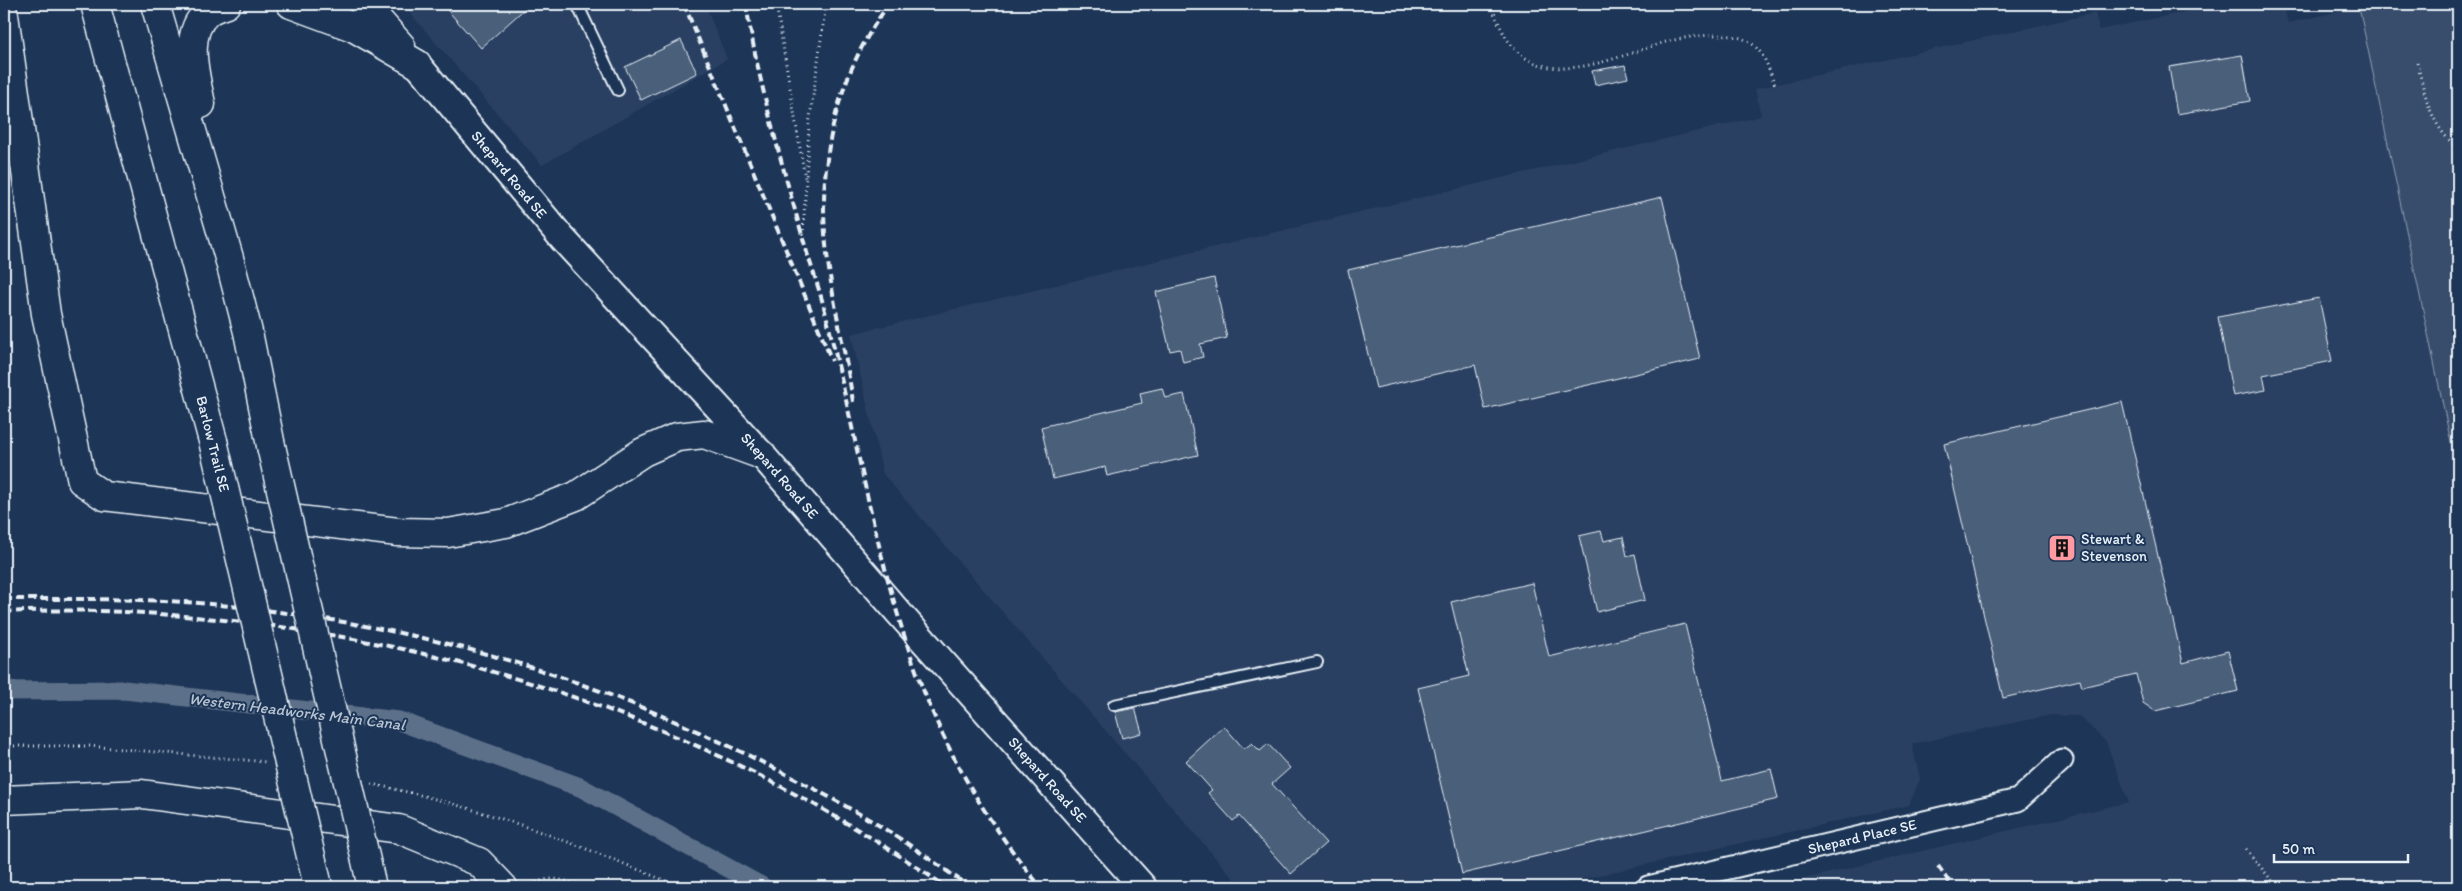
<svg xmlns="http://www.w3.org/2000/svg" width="2462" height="891" font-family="Itim,sans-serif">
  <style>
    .built { fill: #2a4162 }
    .green { fill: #374d6c; stroke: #909fb2 }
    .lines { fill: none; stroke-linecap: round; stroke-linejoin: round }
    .canal { stroke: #5d7089; stroke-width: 19 }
    .building { fill: #495e7a; stroke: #e8f1f8 }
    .service-casing { stroke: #e8f1f8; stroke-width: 14 }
    .minor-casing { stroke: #e8f1f8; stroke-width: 25 }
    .tertiary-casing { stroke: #e8f1f8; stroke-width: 30 }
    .primary-casing { stroke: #e8f1f8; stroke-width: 31 }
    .path { stroke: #e8f1f8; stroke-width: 3; stroke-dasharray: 1 4; stroke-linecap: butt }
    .service { stroke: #1d3557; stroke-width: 10 }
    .minor { stroke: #1d3557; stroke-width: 21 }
    .tertiary { stroke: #1d3557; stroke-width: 26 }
    .primary { stroke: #1d3557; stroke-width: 28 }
    .rail { stroke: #e8f1f8; stroke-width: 4; stroke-dasharray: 8 4; stroke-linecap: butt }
    .primary-bridge-casing { stroke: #e8f1f8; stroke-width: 31; stroke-linecap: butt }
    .primary-bridge { stroke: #1d3557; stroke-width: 28 }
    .labels { text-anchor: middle; stroke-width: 4; stroke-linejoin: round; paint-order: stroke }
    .street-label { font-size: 15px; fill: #e8f1f8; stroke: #1d3557 }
    .poi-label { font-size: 15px; fill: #e8f1f8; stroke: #1d3557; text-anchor: start }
    .water-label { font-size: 16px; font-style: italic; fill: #b7c4d1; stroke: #1d3557 }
  </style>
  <rect width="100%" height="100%" fill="#1d3557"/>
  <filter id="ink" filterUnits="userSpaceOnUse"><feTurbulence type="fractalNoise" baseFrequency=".02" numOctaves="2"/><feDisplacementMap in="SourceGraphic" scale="10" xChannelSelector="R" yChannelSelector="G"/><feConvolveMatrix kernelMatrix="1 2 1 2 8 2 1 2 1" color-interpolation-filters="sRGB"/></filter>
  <g filter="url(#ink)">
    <path class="built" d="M402 4H705L727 59 542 165Z
      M2222 4H2283L2288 23 2359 7 2458 476V887H1770L2129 802 2106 742 2079 716 2051 715 1912 744 1920 779 1909 805 1547 887H1241L883 474 851 334 1761 116 1755 89 2095 13 2099 30Z
      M217 881 219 887H104Z"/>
    <path class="green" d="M2374 4H2458V476L2359 7Z"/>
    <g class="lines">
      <path class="canal" d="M4 691 124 690 399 721 580 787 763 887"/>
    </g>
    <path class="building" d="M442 4H530L481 48Z
      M681 40 697 73 641 100 625 67Z
      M2242 55 2250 101 2177 114 2169 67Z
      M1625 65 1628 78 1595 85 1592 71Z
      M1662 197 1700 359 1485 409 1475 365 1376 388 1348 270Z
      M1214 278 1227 338 1200 344 1203 357 1183 362 1180 349 1170 351 1156 292Z
      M2319 298 2332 361 2263 375 2266 390 2233 396 2218 317Z
      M1162 388 1165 398 1184 394 1198 455 1107 476 1105 467 1053 479 1041 427 1142 403 1140 393Z
      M2122 402 2183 663 2228 651 2238 691 2155 711 2143 703 2136 674 2082 687 2080 680 2003 698 1944 444Z
      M1601 531 1604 541 1623 537 1627 556 1635 554 1645 600 1597 612 1579 536Z
      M1532 583 1549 657 1685 624 1722 781 1771 769 1778 799 1462 874 1418 688 1469 676 1451 602Z
      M1135 708 1142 733 1122 738 1115 712Z
      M1224 726 1244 749 1252 743 1260 751 1268 744 1290 768 1272 784 1326 843 1291 874 1239 816 1233 821 1208 793 1212 790 1186 761Z"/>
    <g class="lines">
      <defs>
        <path id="service" d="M577 4 618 90
          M1114 705 1317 662"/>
        <g id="minor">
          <path id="s1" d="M1648 887 2018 800 2062 760"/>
        </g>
        <g id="tertiary">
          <path id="s2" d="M417 64 562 238 762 455 898 612 1143 887"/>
        </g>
        <path id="primary" d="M95 4 213 441
          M155 4 229 258 248 332 271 446
          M291 4 353 27 417 64
          M364 4 401 46
          M4 15 46 314 82 481 104 496 398 532 448 533 506 523 576 496 643 452 677 437 704 434 762 455
          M201 104C196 77 182 33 208 12 213 8 221 6 226 4
          M4 800 142 794 399 829 479 862 503 887"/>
      </defs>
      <use href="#service" class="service-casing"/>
      <use href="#minor" class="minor-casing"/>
      <use href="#tertiary" class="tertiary-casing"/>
      <use href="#primary" class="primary-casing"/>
      <path class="path" d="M776 4 805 178
        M1491 4C1494 14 1498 22 1503 32 1537 97 1613 57 1666 42 1681 38 1696 36 1711 35 1724 35 1740 35 1751 43 1765 53 1769 70 1775 85
        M2417 62C2425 95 2430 126 2458 148
        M803 235 809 125 826 4
        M4 746H89L267 762
        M371 784C480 806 578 844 680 887
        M2246 849 2277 887
        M527 887C548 875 560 878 582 887"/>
      <use href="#service" class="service"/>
      <use href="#minor" class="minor"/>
      <use href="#tertiary" class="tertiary"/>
      <use href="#primary" class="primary"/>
      <path class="rail" d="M684 4 832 361
        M746 4C759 87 785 175 808 256 815 277 822 298 827 319 857 438 876 561 918 676 946 752 988 825 1041 887
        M853 402C845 346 829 290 825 233 819 152 840 69 889 4
        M4 599C73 599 141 598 210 604 315 614 423 634 524 665 640 701 758 756 863 816 900 837 935 863 970 887
        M4 612C78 608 151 612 224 620 486 648 730 736 946 887
        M1938 866 1953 887"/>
      <defs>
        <path id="primary-bridge" d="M213 441 318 886
          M271 446 372 887"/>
      </defs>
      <use href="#primary-bridge" class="primary-bridge-casing"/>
      <use href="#primary-bridge" class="primary-bridge"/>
    </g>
  </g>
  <defs>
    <symbol id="building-square" viewBox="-11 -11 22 22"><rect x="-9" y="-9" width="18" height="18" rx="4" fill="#ff9aa2" stroke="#1d3557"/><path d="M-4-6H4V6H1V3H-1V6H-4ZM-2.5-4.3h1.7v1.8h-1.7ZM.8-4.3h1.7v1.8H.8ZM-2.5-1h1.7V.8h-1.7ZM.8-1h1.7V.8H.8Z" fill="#111"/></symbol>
  </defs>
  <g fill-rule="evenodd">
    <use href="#building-square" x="2046" y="532" width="32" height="32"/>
  </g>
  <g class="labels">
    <g class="street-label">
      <text dy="5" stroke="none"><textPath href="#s2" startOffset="144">Shepard Road SE</textPath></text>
      <text transform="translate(213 444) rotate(76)" y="5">Barlow Trail SE</text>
      <text dy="5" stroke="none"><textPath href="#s2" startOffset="549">Shepard Road SE</textPath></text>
      <text dy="5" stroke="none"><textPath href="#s2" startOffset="954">Shepard Road SE</textPath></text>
      <text dy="5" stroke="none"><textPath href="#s1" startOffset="220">Shepard Place SE</textPath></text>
    </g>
    <g class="poi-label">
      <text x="2081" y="544">Stewart &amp;<tspan x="2081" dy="17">Stevenson</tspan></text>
    </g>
    <g class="water-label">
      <text transform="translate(297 711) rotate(7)" y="6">Western Headworks Main Canal</text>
    </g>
  </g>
  <rect width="2462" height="891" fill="none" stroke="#1d3557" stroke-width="20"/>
  <rect x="10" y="10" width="2442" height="871" fill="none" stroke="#e8f1f8" stroke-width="2" filter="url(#ink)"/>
  <path d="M2274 854v8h134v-8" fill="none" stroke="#e8f1f8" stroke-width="2.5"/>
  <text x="2282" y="854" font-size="15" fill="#e8f1f8" stroke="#1d3557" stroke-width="4" paint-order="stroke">50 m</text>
</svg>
